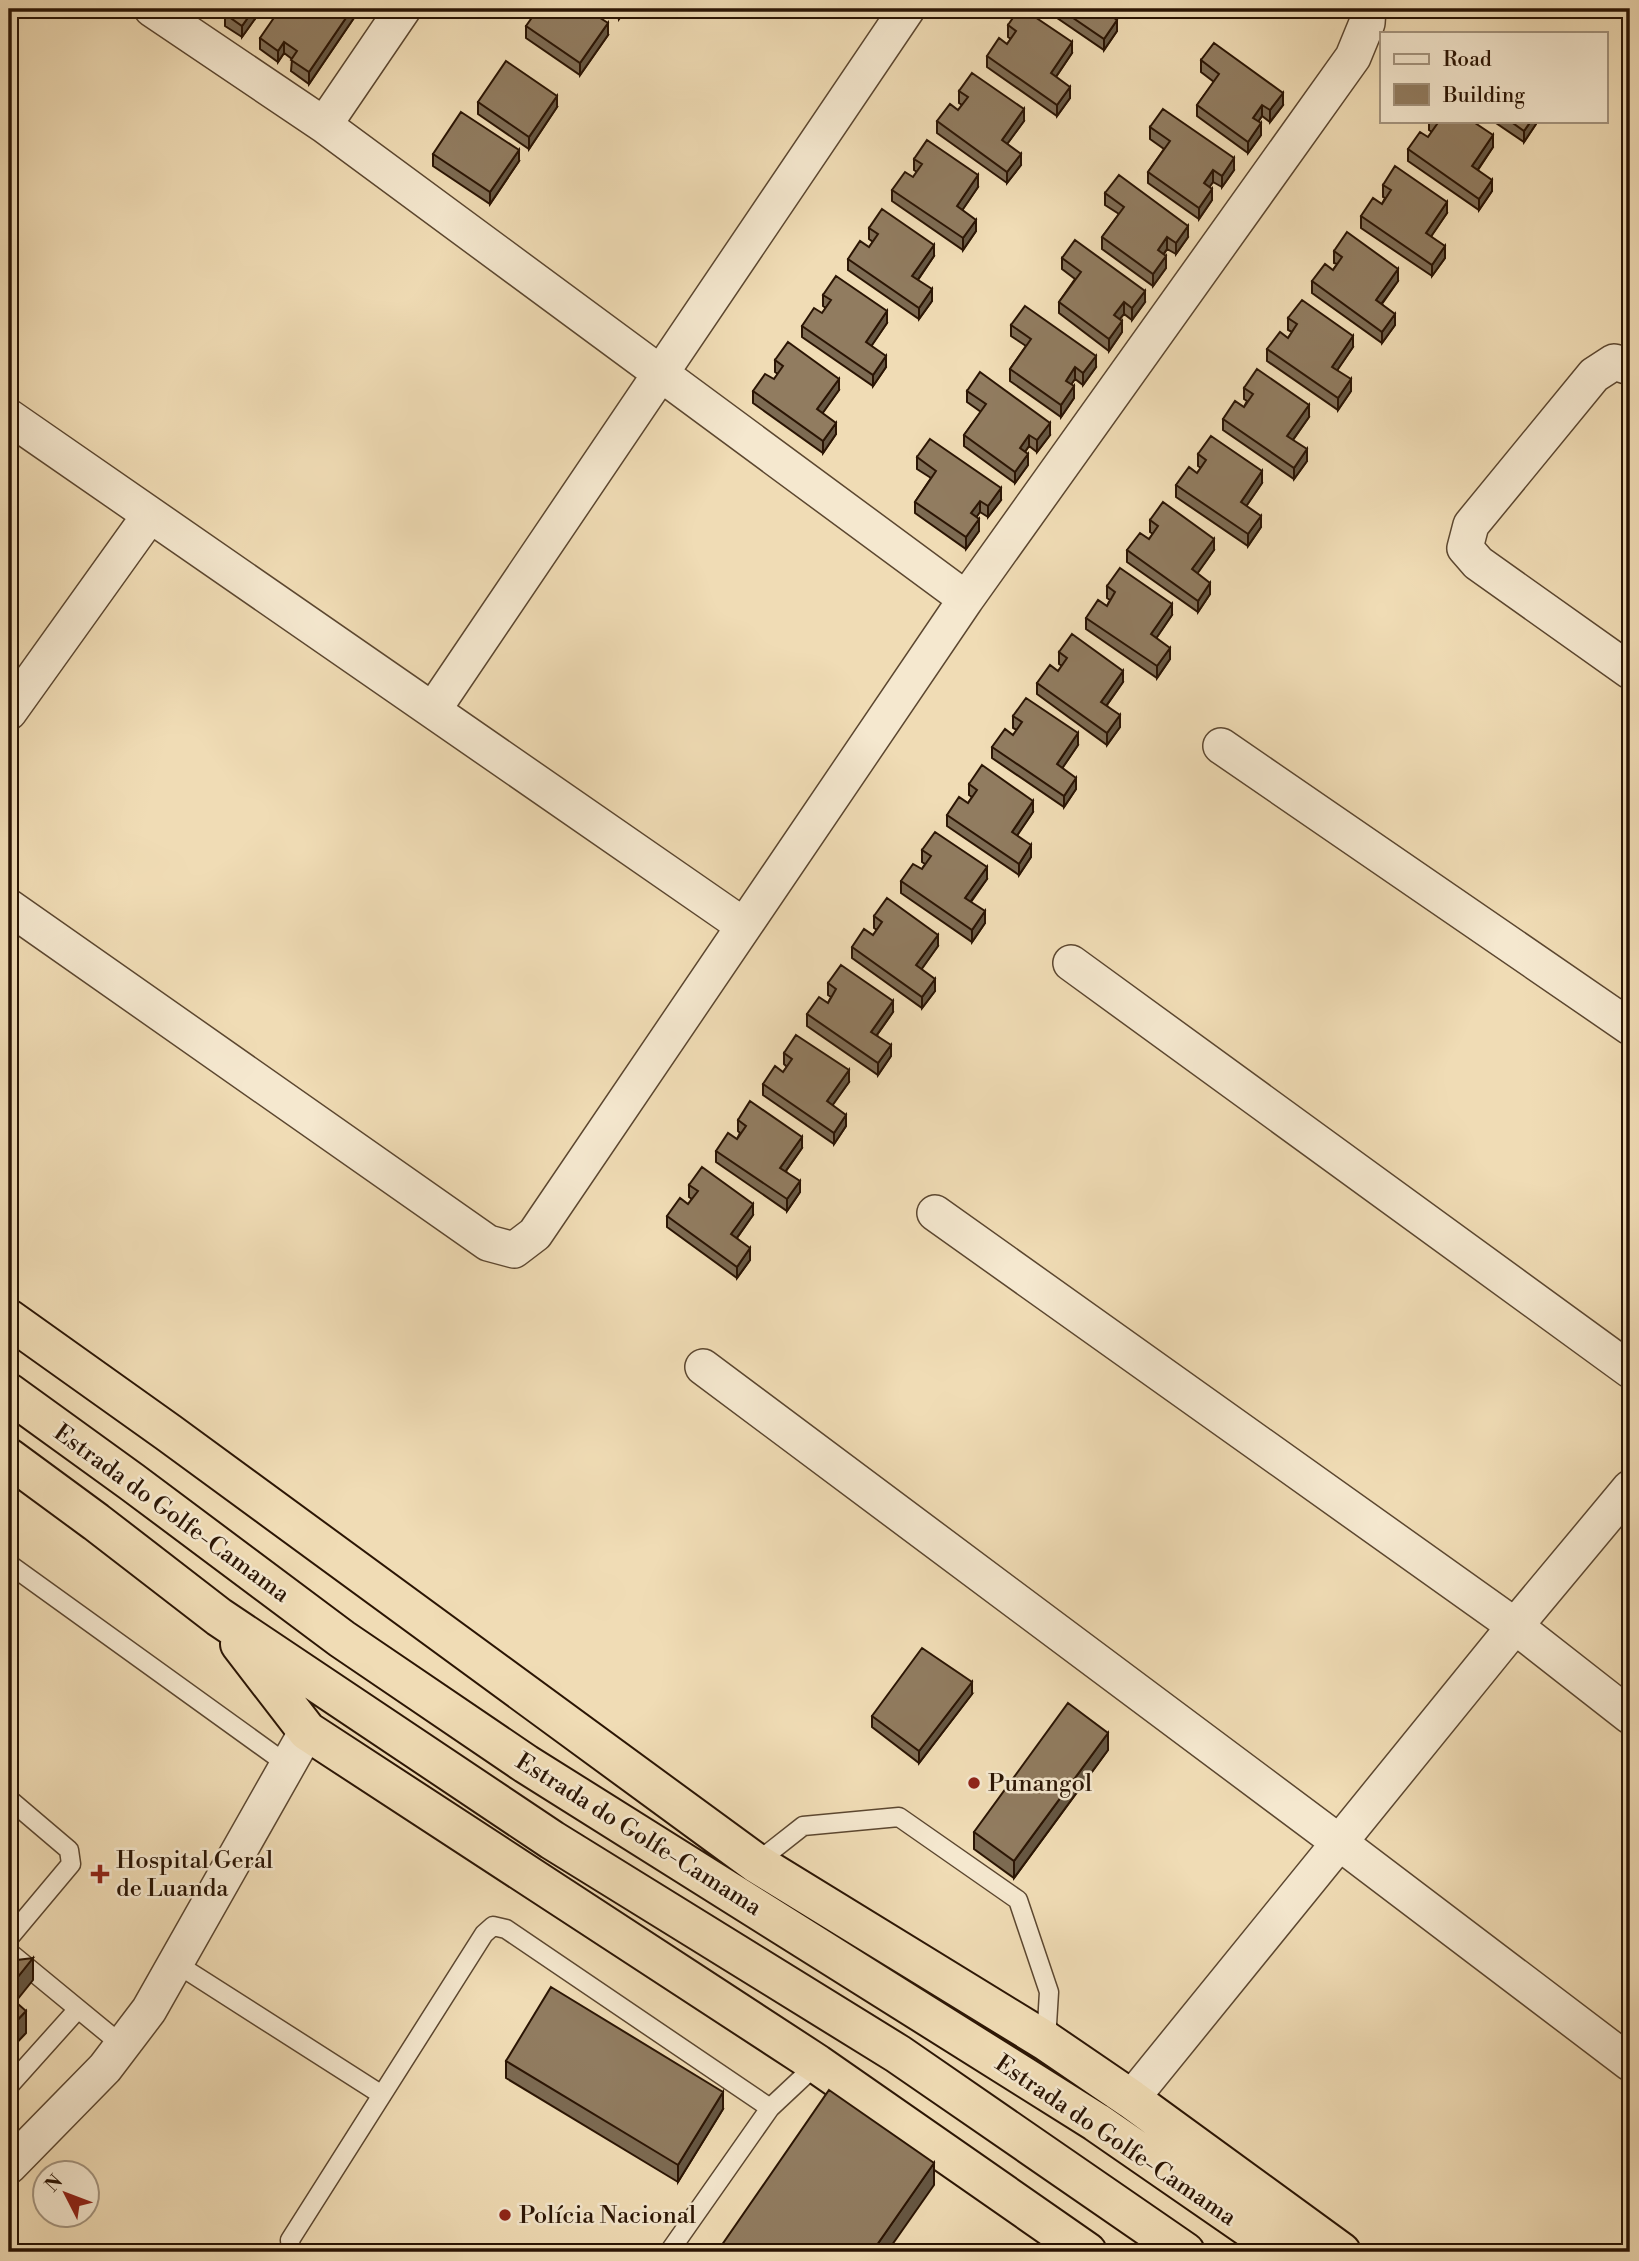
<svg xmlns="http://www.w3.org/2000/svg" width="1639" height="2261" font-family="'Libre Bodoni',serif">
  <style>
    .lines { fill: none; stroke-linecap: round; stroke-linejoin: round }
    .stream { stroke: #79644a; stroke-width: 10 }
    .lane-casing { stroke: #5c4730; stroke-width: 21 }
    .street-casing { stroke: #5c4730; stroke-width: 38 }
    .highway-casing { stroke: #2b1504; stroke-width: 42 }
    .lane { stroke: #f5e8cf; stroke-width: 18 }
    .street { stroke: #f5e8cf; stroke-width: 35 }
    .highway { stroke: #f0dcb5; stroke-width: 38 }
    .wall { fill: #7d6b53; stroke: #2b1504; stroke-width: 2 }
    .shaded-wall { fill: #665743; stroke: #2b1504; stroke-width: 2 }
    .building { fill: #917c60; stroke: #2b1504; stroke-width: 2 }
    .poi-dot { fill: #8f2418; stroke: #f5e8cf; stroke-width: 2.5 }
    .labels { text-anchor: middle; stroke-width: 5; stroke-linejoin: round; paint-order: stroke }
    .street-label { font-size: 24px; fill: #2b1504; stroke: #f5e8cf }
    .poi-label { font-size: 24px; fill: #2b1504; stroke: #f5e8cf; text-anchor: start }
  </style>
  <rect width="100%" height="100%" fill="#f0dcb5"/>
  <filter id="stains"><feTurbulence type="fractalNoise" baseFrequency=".00286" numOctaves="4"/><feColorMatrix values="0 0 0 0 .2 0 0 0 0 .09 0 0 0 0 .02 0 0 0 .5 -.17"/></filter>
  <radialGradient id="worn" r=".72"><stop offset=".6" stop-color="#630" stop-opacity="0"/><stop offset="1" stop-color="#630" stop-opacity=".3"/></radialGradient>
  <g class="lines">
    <path class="stream" d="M1621 9 1630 16"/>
    <defs>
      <path id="lane" d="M9 1564 288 1765
        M9 1799 69 1850 71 1864 9 1938
        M756 1863 803 1826 899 1817 1018 1900 1049 1992 1046 2041
        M9 1952 122 2045
        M177 1964 382 2095
        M9 2086 78 2009
        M294 2252 291 2250 290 2240 484 1934 493 1926 506 1929 770 2108
        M669 2252 770 2108 817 2064"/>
      <path id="street" d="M152 9 324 125 966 599
        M324 125 403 9
        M1630 367 1614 362 1594 375 1471 525 1465 548 1478 563 1630 671
        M9 417 744 926
        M433 710 907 9
        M9 712 150 515
        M1221 746 1630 1027
        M9 907 488 1243 514 1250 535 1234 966 599 1353 57 1367 23 1368 9
        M1071 963 1630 1370
        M935 1213 1515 1626 1630 1716
        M703 1367 1340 1843 1630 2063
        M1131 2099 1515 1626 1630 1488
        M9 2166 105 2068 149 2010 307 1731"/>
      <path id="highway" d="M9 1319 169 1433 756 1863 1046 2041 1131 2099 1341 2252
        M9 1393 132 1482 342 1639 526 1764 1096 2122 1284 2252
        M9 1458 96 1522 219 1617 552 1840 898 2054 1185 2252
        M240 1644 307 1731 817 2064 1087 2252"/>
    </defs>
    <use href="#lane" class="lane-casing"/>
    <use href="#street" class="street-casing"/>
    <use href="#highway" class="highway-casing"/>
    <use href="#lane" class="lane"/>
    <use href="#street" class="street"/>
    <use href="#highway" class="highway"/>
  </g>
  <path class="wall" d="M201 9H217L211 16Z
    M219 9H262L242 37 225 26V13Z
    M358 9V12L309 84 291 71 292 59 284 53 278 62 260 49V38Z
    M604 9H626L619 19Z
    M1044 9H1104L1103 10 1117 31 1104 50Z
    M1008 25 1072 53 1056 77 1070 98 1057 116 987 67V56L1007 44 1011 39 1008 37Z
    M526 26 608 35 580 75 526 38Z
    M1201 60 1283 105 1270 122 1262 116 1258 122 1261 135 1248 153 1197 116V105L1214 82 1201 72Z
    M959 91 1024 121 1007 144 1021 165 1007 183 937 133V121L958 110 962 105 959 103Z
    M478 102 557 107 529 149 478 114Z
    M1429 121H1472L1493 147 1478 170 1492 191 1479 210 1408 161V149L1428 137 1432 132 1429 130Z
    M1493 121H1536V124L1524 142Z
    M1150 127 1234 170 1222 187 1213 182 1209 187 1212 200 1199 219 1148 183V172L1164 149 1150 139Z
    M433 154 519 161 490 204 433 166Z
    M914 159 978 187 962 210 976 231 963 250 892 201V190L913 177 917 172 914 170Z
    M1383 185 1447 213 1431 236 1445 258 1432 276 1361 228V216L1382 204 1385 198 1383 197Z
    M1105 193 1188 237 1176 254 1167 249 1164 254 1166 268 1153 286 1102 249V237L1119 214 1105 205Z
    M869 228 934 256 918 280 932 301 919 319 848 270V259L869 247 873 242 869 239Z
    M1334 251 1398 281 1382 304 1395 325 1382 343 1312 293V281L1333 270 1337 264 1334 263Z
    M1062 258 1145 302 1132 320 1124 314 1120 319 1122 332 1109 351 1059 313V302L1075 279 1062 269Z
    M823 295 887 323 871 346 886 367 873 386 802 337V326L822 313 826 308 823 306Z
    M1288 318 1353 347 1337 370 1351 391 1338 410 1267 361V349L1288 338 1292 332 1288 330Z
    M1011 325 1096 367 1083 385 1075 379 1071 384 1074 398 1061 417 1010 381V369L1026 346 1011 336Z
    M775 360 839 390 822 413 836 434 823 453 753 403V391L774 379 778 374 775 372Z
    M1244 388 1309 417 1293 440 1307 461 1294 479 1223 430V419L1244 407 1247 401 1244 399Z
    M967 391 1050 435 1037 452 1029 446 1025 452 1028 465 1015 483 964 446V435L981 412 967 402Z
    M1198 454 1262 483 1246 506 1261 527 1248 546 1176 497V485L1197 473 1201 468 1198 466Z
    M917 457 1001 500 988 517 980 512 976 517 979 531 966 549 915 513V502L931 478 917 469Z
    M1150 520 1214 550 1197 573 1210 594 1198 612 1127 562V550L1149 539 1153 534 1150 532Z
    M1107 586 1172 615 1156 638 1170 659 1157 678 1086 629V618L1107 606 1110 600 1107 598Z
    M1059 652 1123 682 1107 705 1120 727 1107 745 1037 694V683L1058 671 1062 666 1059 664Z
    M1013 716 1078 745 1062 768 1076 789 1064 807 992 758V747L1013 735 1017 730 1013 728Z
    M969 784 1033 812 1017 835 1031 857 1019 875 947 826V815L968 803 972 797 969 795Z
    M922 850 987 879 971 902 985 923 972 942 901 893V881L922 869 925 864 922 862Z
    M874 916 938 946 921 969 935 991 922 1008 852 958V947L873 935 877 930 874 928Z
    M828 983 893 1012 877 1035 891 1056 878 1075 807 1026V1014L828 1003 831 997 828 995Z
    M784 1053 849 1082 832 1105 846 1126 834 1144 763 1095V1084L783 1072 787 1067 784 1064Z
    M738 1120 802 1148 786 1171 800 1192 787 1211 716 1162V1151L737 1139 740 1133 738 1131Z
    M689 1185 753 1215 737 1238 750 1260 737 1278 667 1227V1216L688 1204 692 1199 689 1197Z
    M972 1694 919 1763 872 1727V1716Z
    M1108 1750 1014 1878 974 1849V1832Z
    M506 2061 723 2109 678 2182 506 2078Z"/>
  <path class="shaded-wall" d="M211 9H217L211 16Z
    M254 9H262L242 37V26Z
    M352 9H358V12L309 84V72Z
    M619 9H626L619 19Z
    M1117 20V31L1104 50V39Z
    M608 23V35L580 75V63Z
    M284 42V53L278 62V51Z
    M1072 42V53L1051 84V73Z
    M1070 87V98L1057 116V105Z
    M1283 93V105L1270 122V110Z
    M557 96V107L529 149V137Z
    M1262 105V116L1253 129V118Z
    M1024 109V121L1002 151V140Z
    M1531 121H1536V124L1524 142V131Z
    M1261 123V135L1248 153V142Z
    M1493 135V147L1472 178V166Z
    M519 150V161L490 204V192Z
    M1021 154V165L1007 183V172Z
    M1234 158V170L1222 187V176Z
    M1213 170V182L1204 195V183Z
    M978 175V187L957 218V206Z
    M1492 180V191L1479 210V199Z
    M1212 189V200L1199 219V208Z
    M1447 202V213L1426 244V233Z
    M976 220V231L963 250V238Z
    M1188 226V237L1176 254V243Z
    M1167 237V249L1158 262V250Z
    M934 245V256L912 288V276Z
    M1445 246V258L1432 276V265Z
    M1166 256V268L1153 286V274Z
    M1398 269V281L1376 311V300Z
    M932 289V301L919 319V308Z
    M1145 291V302L1132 320V308Z
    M1124 302V314L1114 326V315Z
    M887 311V323L866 354V342Z
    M1395 314V325L1382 343V332Z
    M1122 321V332L1109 351V339Z
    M1353 336V347L1332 378V367Z
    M886 356V367L873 386V375Z
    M1096 356V367L1083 385V373Z
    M1075 367V379L1066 392V381Z
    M839 379V390L817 421V409Z
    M1351 379V391L1338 410V398Z
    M1074 386V398L1061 417V405Z
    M1309 405V417L1287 448V436Z
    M836 423V434L823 453V441Z
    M1050 423V435L1037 452V440Z
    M1029 435V446L1020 459V448Z
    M1307 449V461L1294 479V468Z
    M1028 454V465L1015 483V472Z
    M1262 471V483L1241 514V502Z
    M1001 488V500L988 517V506Z
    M980 501V512L971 525V513Z
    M1261 516V527L1248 546V534Z
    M979 519V531L966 549V537Z
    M1214 539V550L1192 581V569Z
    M1210 583V594L1198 612V601Z
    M1172 604V615L1151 646V634Z
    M1170 648V659L1157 678V666Z
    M1123 671V682L1101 713V702Z
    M1120 715V727L1107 745V733Z
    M1078 733V745L1057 776V764Z
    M1076 778V789L1064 807V796Z
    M1033 801V812L1012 843V832Z
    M1031 845V857L1019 875V864Z
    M987 867V879L965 909V898Z
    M985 911V923L972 942V930Z
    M938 935V946L916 977V965Z
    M935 979V991L922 1008V997Z
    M893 1001V1012L871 1043V1032Z
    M891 1045V1056L878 1075V1063Z
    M849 1070V1082L827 1113V1101Z
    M846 1115V1126L834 1144V1133Z
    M802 1137V1148L780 1179V1168Z
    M800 1181V1192L787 1211V1199Z
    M753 1204V1215L731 1246V1234Z
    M750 1248V1260L737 1278V1267Z
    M972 1682V1694L919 1763V1751Z
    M1108 1733V1750L1014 1878V1861Z
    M33 1958V1980L9 2010V1988Z
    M26 2011V2033L9 2051V2029Z
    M723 2092V2109L678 2182V2165Z
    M934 2163V2185L887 2252H872Z"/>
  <path class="building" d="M229 9H254L242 26 225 14Z
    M280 9H352L309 72 291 60 297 51 284 42 278 51 260 38Z
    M538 9H586L608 23 580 63 526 26Z
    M1019 9H1023L1072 42 1051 73 1070 87 1057 105 987 56 999 38 1007 44 1016 31 1008 25Z
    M1060 9H1101L1117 20 1104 39Z
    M1214 43 1283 93 1270 110 1262 105 1253 118 1261 123 1248 142 1197 105 1219 74 1201 60Z
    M506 61 557 96 529 137 478 102Z
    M972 73 1024 109 1002 140 1021 154 1007 172 937 121 950 104 958 110 968 97 959 91Z
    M1163 109 1234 158 1222 176 1213 170 1204 183 1212 189 1199 208 1148 172 1170 141 1150 127Z
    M461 112 519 150 490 192 433 154Z
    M1432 121H1472L1493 135 1472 166 1492 180 1479 199 1408 149 1420 132 1428 137 1437 124Z
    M1510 121H1531L1524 131Z
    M927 140 978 175 957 206 976 220 963 238 892 190 905 172 913 177 922 164 914 159Z
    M1395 166 1447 202 1426 233 1445 246 1432 265 1361 216 1373 198 1382 204 1391 190 1383 185Z
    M1119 175 1188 226 1176 243 1167 237 1158 250 1166 256 1153 274 1102 237 1124 207 1105 193Z
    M882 209 934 245 912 276 932 289 919 308 848 259 860 241 869 247 878 234 869 228Z
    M1347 232 1398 269 1376 300 1395 314 1382 332 1312 281 1325 264 1333 270 1342 257 1334 251Z
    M1075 240 1145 291 1132 308 1124 302 1114 315 1122 321 1109 339 1059 302 1081 272 1062 258Z
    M836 276 887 311 866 342 886 356 873 375 802 326 814 308 822 313 831 300 823 295Z
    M1302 300 1353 336 1332 367 1351 379 1338 398 1267 349 1280 332 1288 338 1297 324 1288 318Z
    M1025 306 1096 356 1083 373 1075 367 1066 381 1074 386 1061 405 1010 369 1031 339 1011 325Z
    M788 342 839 379 817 409 836 423 823 441 753 391 765 374 774 379 783 366 775 360Z
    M1257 369 1309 405 1287 436 1307 449 1294 468 1223 419 1235 401 1244 407 1253 394 1244 388Z
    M980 372 1050 423 1037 440 1029 435 1020 448 1028 454 1015 472 964 435 986 404 967 391Z
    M1211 436 1262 471 1241 502 1261 516 1248 534 1176 485 1189 467 1197 473 1206 460 1198 454Z
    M930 439 1001 488 988 506 980 501 971 513 979 519 966 537 915 502 936 471 917 457Z
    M1163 502 1214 539 1192 569 1210 583 1198 601 1127 550 1140 533 1149 539 1158 526 1150 520Z
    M1120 568 1172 604 1151 634 1170 648 1157 666 1086 618 1098 600 1107 606 1115 592 1107 586Z
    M1072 634 1123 671 1101 702 1120 715 1107 733 1037 683 1050 665 1058 671 1067 658 1059 652Z
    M1026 698 1078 733 1057 764 1076 778 1064 796 992 747 1005 729 1013 735 1022 722 1013 716Z
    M982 765 1033 801 1012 832 1031 845 1019 864 947 815 959 797 968 803 977 790 969 784Z
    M935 832 987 867 965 898 985 911 972 930 901 881 913 864 922 869 931 856 922 850Z
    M887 898 938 935 916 965 935 979 922 997 852 947 864 929 873 935 882 922 874 916Z
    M841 965 893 1001 871 1032 891 1045 878 1063 807 1014 819 997 828 1003 836 989 828 983Z
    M796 1035 849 1070 827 1101 846 1115 834 1133 763 1084 775 1066 783 1072 792 1059 784 1053Z
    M750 1101 802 1137 780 1168 800 1181 787 1199 716 1151 728 1133 737 1139 746 1126 738 1120Z
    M702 1167 753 1204 731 1234 750 1248 737 1267 667 1216 680 1198 688 1204 698 1191 689 1185Z
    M922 1648 972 1682 919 1751 872 1716Z
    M1068 1703 1108 1733 1014 1861 974 1832Z
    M33 1958 9 1988V1961Z
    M551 1987 723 2092 678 2165 506 2061Z
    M9 1996 26 2011 9 2029Z
    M829 2090 934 2163 872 2252H717Z"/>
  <g class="poi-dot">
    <circle cx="974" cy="1783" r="7"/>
    <path d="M96.5 1863.5h7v7h7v7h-7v7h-7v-7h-7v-7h7z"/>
    <circle cx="505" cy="2215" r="7"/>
  </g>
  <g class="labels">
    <g class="street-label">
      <text transform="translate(172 1513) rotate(36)" y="8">Estrada do Golfe-Camama</text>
      <text transform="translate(639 1834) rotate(32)" y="8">Estrada do Golfe-Camama</text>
      <text transform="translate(1116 2140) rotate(34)" y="8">Estrada do Golfe-Camama</text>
    </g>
    <g class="poi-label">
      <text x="988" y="1791">Punangol</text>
      <text x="116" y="1868">Hospital Geral<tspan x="116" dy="28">de Luanda</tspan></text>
      <text x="519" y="2223">Polícia Nacional</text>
    </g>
  </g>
  <rect width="1639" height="2261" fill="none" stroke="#f0dcb5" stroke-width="35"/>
  <rect x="10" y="10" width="1618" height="2240" fill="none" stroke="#2b1504" stroke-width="3.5"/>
  <rect x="18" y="18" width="1604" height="2226" fill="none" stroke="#2b1504" stroke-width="2"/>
  <rect x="1380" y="32" width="228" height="91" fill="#f5e8cf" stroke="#a4947e" stroke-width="2"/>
  <rect x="1394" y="54" width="35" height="10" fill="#f5e8cf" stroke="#a4947e" stroke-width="2"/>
  <text x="1443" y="66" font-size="21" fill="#2b1504">Road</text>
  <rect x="1394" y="84" width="35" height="21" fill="#917c60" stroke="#a4947e" stroke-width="2"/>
  <text x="1443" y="102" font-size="21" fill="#2b1504">Building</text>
  <g transform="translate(66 2194) rotate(312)"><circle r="33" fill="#f5e8cf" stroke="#a4947e" stroke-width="2"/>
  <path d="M0-5L12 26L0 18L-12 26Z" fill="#8f2418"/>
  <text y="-10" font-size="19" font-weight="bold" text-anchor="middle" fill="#2b1504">N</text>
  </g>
  <rect width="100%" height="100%" filter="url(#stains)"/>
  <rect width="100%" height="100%" fill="url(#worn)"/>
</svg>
